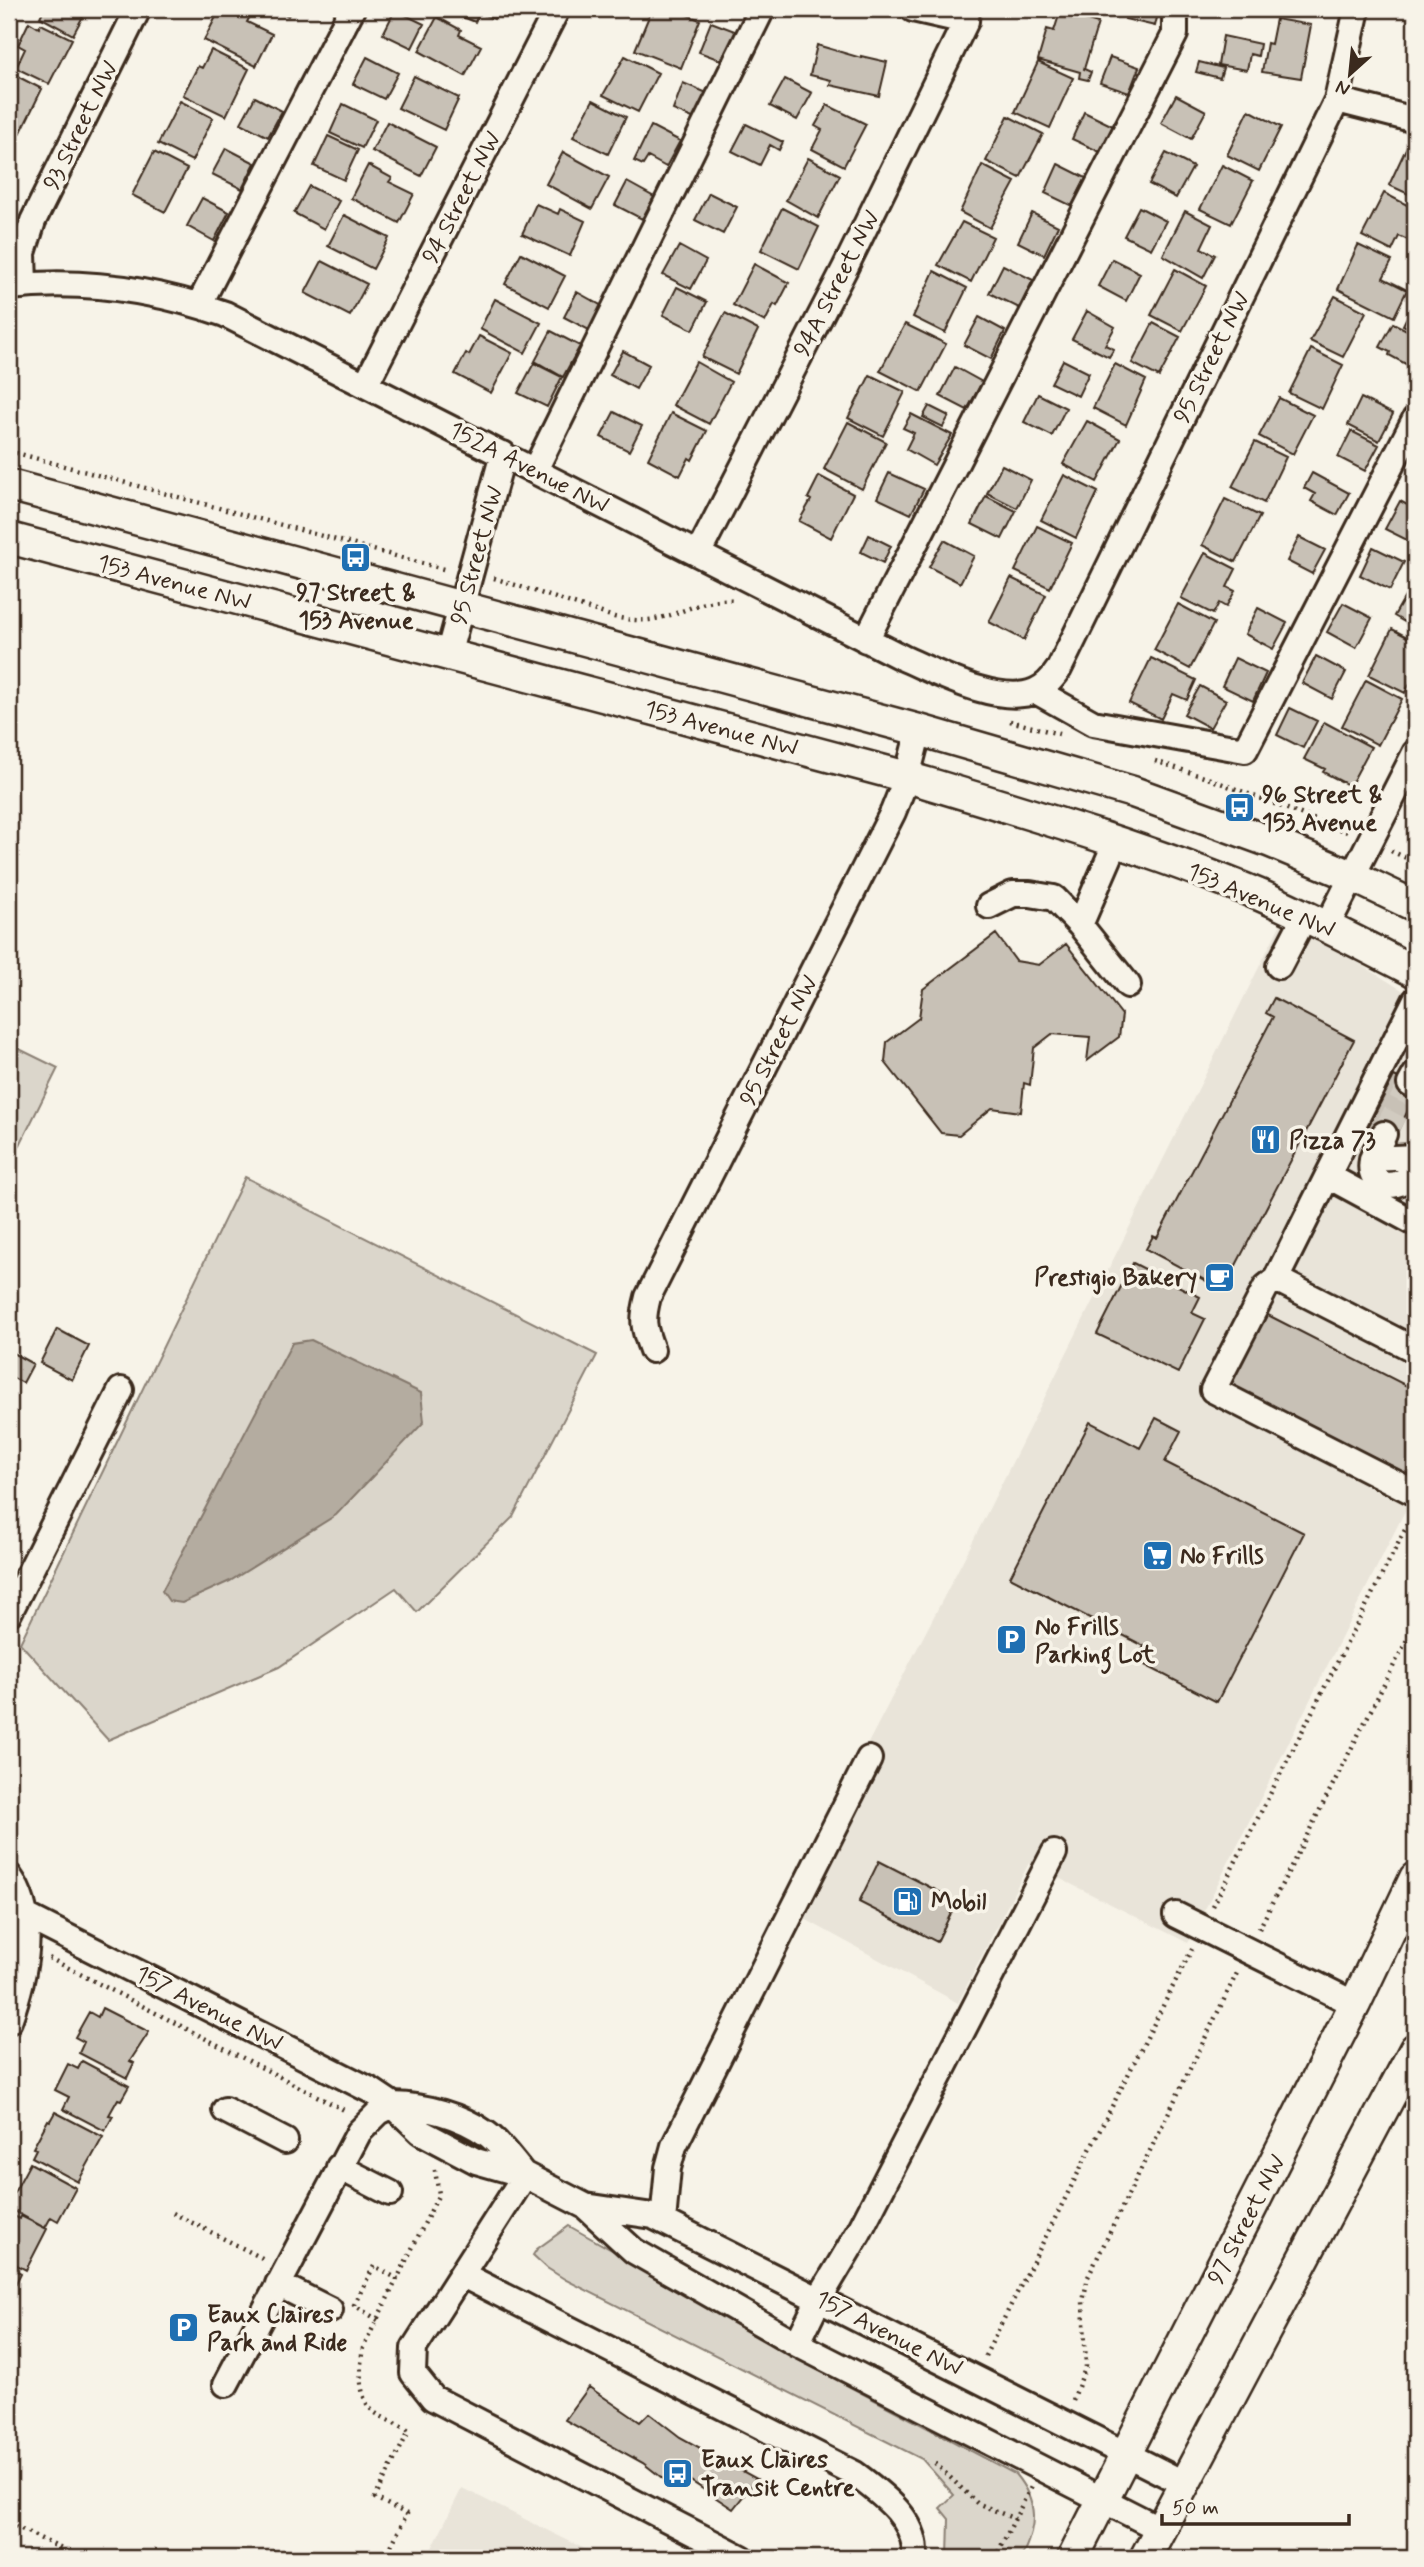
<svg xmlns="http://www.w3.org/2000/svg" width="1424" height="2567" font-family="Mynerve,sans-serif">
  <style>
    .built { fill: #e9e4d9 }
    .green { fill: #dbd6cb; stroke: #8b8074; stroke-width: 2 }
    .water { fill: #b4aca0; stroke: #84786c; stroke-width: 2 }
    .building { fill: #c8c1b6; stroke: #3b2a1e; stroke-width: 2 }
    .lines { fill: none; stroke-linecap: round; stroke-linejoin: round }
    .minor-tunnel { stroke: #d1cbc0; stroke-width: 24; stroke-dasharray: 24 12; stroke-linecap: butt }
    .minor-casing { stroke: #3b2a1e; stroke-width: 30 }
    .major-casing { stroke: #3b2a1e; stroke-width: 35 }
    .path { stroke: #3b2a1e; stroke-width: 4.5; stroke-dasharray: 2 5; stroke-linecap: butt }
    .minor { stroke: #f7f3e8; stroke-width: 24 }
    .major { stroke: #f7f3e8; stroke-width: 30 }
    .labels { text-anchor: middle; stroke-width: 7; stroke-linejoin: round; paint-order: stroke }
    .street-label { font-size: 24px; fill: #3b2a1e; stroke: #f7f3e8 }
    .poi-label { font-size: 24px; font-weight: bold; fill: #3b2a1e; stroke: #f7f3e8; text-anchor: start }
  </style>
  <rect width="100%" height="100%" fill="#f7f3e8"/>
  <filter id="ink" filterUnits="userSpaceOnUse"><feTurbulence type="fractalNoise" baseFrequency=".0143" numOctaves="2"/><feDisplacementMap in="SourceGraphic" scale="14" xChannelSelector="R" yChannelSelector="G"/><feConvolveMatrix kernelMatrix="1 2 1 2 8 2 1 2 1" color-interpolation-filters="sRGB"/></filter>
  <g filter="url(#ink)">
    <path class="built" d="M1284 917 1415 998V1501L1411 1499 1188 1943 1029 1863 958 2003 783 1907 972 1543Z
      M462 2488 603 2558H427Z"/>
    <path class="green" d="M9 1044 58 1068 9 1167Z
      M245 1177 597 1355 513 1517 417 1612 396 1588 279 1667 108 1740 20 1643Z
      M569 2226 733 2318 774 2347 1015 2474C1039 2503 1037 2526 1021 2558H948L949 2519 940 2508 954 2495 922 2459 566 2280 547 2268 533 2255 537 2249Z"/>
    <path class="water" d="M311 1340 421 1393 424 1422 336 1515 230 1581 182 1603 169 1601 162 1591 292 1343Z"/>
    <path class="building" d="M44 9H87L73 35 40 17Z
      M220 9H254L247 22 272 34 256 66 204 40Z
      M274 9H292L288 16Z
      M443 9H499L494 19 479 13 475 22Z
      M652 9H672L700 20 681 68 635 50Z
      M1127 9H1159L1155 26 1125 19Z
      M1224 9H1257V12L1224 13Z
      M395 10 424 24 412 48 383 34Z
      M1060 12 1098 23 1084 69 1091 72 1088 80 1079 78 1080 72 1038 60 1047 29 1054 31Z
      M437 17 461 30 459 35 481 46 465 76 419 51Z
      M1276 19 1311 25 1301 78 1262 72 1267 43 1271 44Z
      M29 22 39 28 41 24 72 39 49 84 16 68 25 49 18 45Z
      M711 22 740 33 728 63 699 52Z
      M1223 36 1260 44 1258 56 1250 54 1247 70 1218 65Z
      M817 45 861 58V56L887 62 879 96 830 85 831 80 810 75Z
      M211 50 249 69 226 116 183 95 198 66 202 68Z
      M625 56 658 73 638 112 603 95Z
      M367 57 398 73 384 99 353 84Z
      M1110 57 1139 67 1129 93 1100 83Z
      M1038 62 1073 78 1050 128 1015 112Z
      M1199 62 1223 68 1220 78 1196 72Z
      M11 73 42 89 20 134 9 128Z
      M414 76 459 98 444 130 398 108Z
      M785 79 812 93 797 120 770 106Z
      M683 83 712 95 702 122 673 110Z
      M1176 95 1206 111 1191 139 1161 123Z
      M255 97 282 111 268 137 241 123Z
      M593 100 626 117 608 154 573 137Z
      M180 101 213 118 192 161 158 144Z
      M343 104 376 120 362 148 330 133Z
      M827 105 866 124 844 166 812 149 822 130 815 126Z
      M1249 110 1281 127 1259 171 1227 155Z
      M1084 112 1113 126 1100 152 1072 139Z
      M1008 116 1043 134 1020 178 986 161Z
      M387 122 436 147 421 176 372 151Z
      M746 124 783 142 779 150 770 145 760 165 732 151Z
      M651 126 680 141 666 167 648 157 643 165 634 161Z
      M328 136 358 150 344 180 314 166Z
      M1409 142 1415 145V197L1389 185Z
      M226 148 255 163 242 189 212 174Z
      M154 152 187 169 165 212 132 195Z
      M563 152 609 177 592 209 546 184Z
      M1166 153 1193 167 1176 198 1149 184Z
      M808 158 840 175 818 218 786 200Z
      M1058 164 1086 178 1072 206 1045 193Z
      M368 165 392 178 389 182 414 194 399 223 351 198Z
      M982 165 1015 182 990 228 960 212Z
      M1222 165 1253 181 1231 224 1200 209Z
      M627 182 654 197 642 219 615 205Z
      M309 186 339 201 324 229 294 213Z
      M709 193 737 207 723 234 695 220Z
      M1384 193 1415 209V230L1410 241 1399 236 1392 251 1362 236Z
      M202 198 229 212 214 241 187 226Z
      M536 204 558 214 560 209 585 221 570 256 522 234Z
      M1139 207 1166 221 1151 249 1124 236Z
      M782 208 819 227 799 269 761 250Z
      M1185 211 1212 225 1201 248 1215 255 1203 278 1163 255Z
      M1032 213 1058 226 1044 255 1018 242Z
      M344 215 389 238 373 269 328 246Z
      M962 222 993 237 971 282 938 265Z
      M1358 245 1392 261 1383 278 1407 290 1394 317 1338 289Z
      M679 246 706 261 691 289 663 275Z
      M521 253 565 276 549 307 505 284Z
      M1112 259 1140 273 1126 301 1098 286Z
      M322 261 367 284 350 316 305 293Z
      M754 264 789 283 777 306 774 304 765 322 733 305Z
      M1003 265 1033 280 1019 308 989 293Z
      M1175 269 1206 286 1182 331 1151 315Z
      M934 271 967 288 945 333 913 317Z
      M677 287 707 302 693 330 663 315Z
      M577 292 602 306 589 330 564 317Z
      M1335 296 1366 312 1343 357 1310 341Z
      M495 299 541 323 525 353 480 329Z
      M1415 300V331L1403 325Z
      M1087 311 1115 327 1105 345 1114 349 1109 357 1072 339Z
      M725 313 758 330 736 374 702 357Z
      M979 317 1005 331 991 359 964 345Z
      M1153 323 1180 337 1159 377 1132 363Z
      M1393 323 1415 334V369L1389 355 1390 352 1380 347Z
      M905 324 946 344 921 392 880 371Z
      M551 331 580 346 563 377 535 361Z
      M479 336 512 353 491 393 455 374 466 353 469 355Z
      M1311 349 1343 365 1322 409 1289 393Z
      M623 351 649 365 636 389 610 375Z
      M1063 360 1089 373 1078 396 1051 383Z
      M696 362 731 382 709 424 673 405Z
      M534 363 562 377 547 407 518 393Z
      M1115 364 1146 380 1126 425 1093 408Z
      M955 367 982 382 967 410 940 396Z
      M870 375 905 392 883 436 848 418Z
      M1038 394 1066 408 1052 436 1024 422Z
      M1279 398 1313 415 1293 454 1259 436Z
      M1361 398 1393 414 1379 441 1348 425Z
      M929 406 949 416 943 427 923 417Z
      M614 412 642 426 629 451 601 437Z
      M671 413 707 431 692 460 689 458 680 476 648 459Z
      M911 414 952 435 934 465 906 449 914 433 903 428Z
      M1087 421 1120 439 1097 482 1063 464Z
      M848 422 886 442 862 489 824 469Z
      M1351 431 1379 445 1365 471 1338 457Z
      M1255 442 1286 457 1264 503 1232 487Z
      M1002 465 1031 480 1017 508 987 493Z
      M889 473 924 489 911 514 877 498Z
      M1312 473 1349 493 1337 515 1311 501 1315 494 1304 488Z
      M1064 475 1098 492 1076 538 1041 520Z
      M819 476 853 494 831 538 799 521 811 500 808 498Z
      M986 496 1016 511 1002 539 972 524Z
      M1225 499 1260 516 1236 562 1202 545Z
      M1400 501 1415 509 1413 543 1385 529Z
      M1037 526 1072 543 1050 588 1015 571Z
      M869 535 891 546 883 563 861 552Z
      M1299 537 1325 550 1312 574 1287 561Z
      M944 540 974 556 960 583 929 567Z
      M1373 547 1404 562 1390 590 1360 575Z
      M1205 553 1236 569 1227 587 1235 591 1226 607 1219 603 1213 614 1181 598Z
      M1011 578 1046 595 1024 640 989 622Z
      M1415 579V628L1394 616Z
      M1343 603 1372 618 1356 648 1327 632Z
      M1178 604 1214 623 1190 669 1154 650Z
      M1258 608 1287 623 1273 649 1245 634Z
      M1392 629 1415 641V673L1405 693 1369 675Z
      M1316 656 1346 672 1332 699 1302 683Z
      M1151 658 1196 680 1187 700 1173 694 1161 719 1129 703Z
      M1235 658 1266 673 1253 701 1222 686Z
      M1366 680 1402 699 1378 745 1342 726Z
      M1200 686 1226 700 1210 728 1184 714Z
      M1290 708 1317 721 1303 748 1277 735Z
      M1324 722 1371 747 1350 786 1323 772 1325 769 1304 759Z
      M996 934 1016 961 1039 965 1066 944 1122 1015 1119 1037 1087 1061 1090 1037 1052 1034 1034 1048 1030 1085 1024 1083 1021 1112 992 1108 959 1135 941 1133 885 1062 887 1042 919 1018 923 989Z
      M1274 998 1354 1040 1223 1290 1146 1249 1153 1236 1157 1238 1273 1017 1266 1013Z
      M1394 1076 1415 1086V1096L1394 1139 1368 1127Z
      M1133 1263 1200 1297 1192 1313 1205 1319 1178 1373 1097 1334Z
      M1264 1313 1415 1390V1478L1242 1390 1238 1397 1225 1391Z
      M57 1329 89 1346 72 1380 40 1363Z
      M9 1351 33 1364 23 1383 9 1376Z
      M1156 1418 1181 1431 1165 1462 1304 1533 1217 1702 1137 1661 1144 1646 1010 1577 1090 1422 1140 1448Z
      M879 1861 957 1901 937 1942 859 1902Z
      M102 2008 149 2032 130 2061 134 2063 127 2078 79 2053 84 2042 75 2037 89 2012 98 2017Z
      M82 2061 129 2086 121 2100 118 2099 109 2115 113 2116 105 2131 63 2109 69 2097 55 2090 68 2064 78 2069Z
      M55 2112 103 2137 78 2182 32 2157 36 2149 33 2148 48 2120 50 2121Z
      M30 2163 76 2188 58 2221 51 2217 45 2228 9 2208V2202Z
      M9 2214 20 2219 21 2216 47 2229 26 2270 9 2261Z
      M9 2267 21 2273 9 2297Z
      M589 2387 640 2422 649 2413 680 2437 757 2479 733 2509 677 2472 670 2484 643 2463 565 2420Z
      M490 2550 507 2558H485Z"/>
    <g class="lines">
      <path class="minor-tunnel" d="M1384 1134 1410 1084"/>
      <defs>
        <path id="minor" d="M913 9 966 21
          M1337 100 1415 120
          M24 285 23 253 33 221 138 9
          M9 287C82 279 156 290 225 314L903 658C936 672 999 706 1035 691 1046 687 1053 678 1059 669L1337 100 1357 9
          M199 305 352 9
          M366 384 557 9
          M535 470 762 9
          M698 554 845 268 966 21 967 9
          M866 640 1175 34V9
          M448 655 503 454
          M1036 691 1093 723 1245 750 1415 419
          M989 906 1013 894H1030L1054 898 1080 925 1128 985
          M1080 925 1116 842
          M1327 926 1415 753
          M1279 966 1305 916
          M1415 1001 1276 1279 1415 1350
          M1410 1084 1415 1075
          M1384 1134C1381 1142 1374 1151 1372 1160 1366 1188 1400 1194 1415 1169
          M1372 1159 1415 1157
          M1328 1176 1415 1223
          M1276 1279 1266 1287 1213 1390 1415 1493
          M652 1350C643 1327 642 1320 648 1297L893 812 907 777 919 730
          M9 1613 121 1390
          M9 1876C39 1918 25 1976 9 2021
          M24 1915 372 2091 393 2105 421 2132 476 2161 525 2175 585 2206 634 2251 797 2344 1160 2529
          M1176 1915 1355 2004
          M393 2105C425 2106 460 2115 487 2134 501 2144 513 2162 524 2175
          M225 2110 285 2141
          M339 2167 390 2193
          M525 2175 414 2348 413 2373 433 2398 742 2558
          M585 2206 653 2216 1185 2484
          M663 2221 668 2168 674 2146 869 1759
          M463 2275 855 2474C883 2495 918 2520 915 2558
          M278 2284 330 2310
          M797 2344 819 2299 859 2232 1054 1853
          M226 2384 359 2132 379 2112 393 2105"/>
        <path id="major" d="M9 485 919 730 1133 792 1271 842 1352 876 1415 906
          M9 538 907 777C1027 813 1147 848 1262 896 1314 919 1365 946 1415 972
          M1073 2558 1355 2004 1415 1878
          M1145 2558 1415 2049"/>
      </defs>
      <use href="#minor" class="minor-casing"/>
      <use href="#major" class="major-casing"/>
      <path class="path" d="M9 451 447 570
        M494 578 614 617C625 619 636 621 648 620 678 617 703 597 734 600
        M1010 721 1059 734
        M1155 761 1210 779 1347 832
        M1391 851 1415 862
        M1213 1906 1409 1522 1415 1526
        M1259 1929 1415 1624
        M49 1958 346 2111
        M173 2213 266 2260
        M378 2320 354 2305 374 2266 398 2279
        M985 2356 1192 1949
        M1073 2400 1086 2366 1083 2301 1088 2277 1238 1971
        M935 2463 977 2503 1015 2519
        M15 2526 80 2558
        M385 2558 407 2514 375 2498 409 2431C398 2424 384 2419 374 2412 357 2399 360 2366 363 2348L439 2194 434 2165
        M995 2558 1031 2487"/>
      <use href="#minor" class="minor"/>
      <use href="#major" class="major"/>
    </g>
  </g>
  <defs>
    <symbol id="bus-square" viewBox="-11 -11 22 22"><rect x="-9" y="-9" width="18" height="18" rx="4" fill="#1f6fb2" stroke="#f7f3e8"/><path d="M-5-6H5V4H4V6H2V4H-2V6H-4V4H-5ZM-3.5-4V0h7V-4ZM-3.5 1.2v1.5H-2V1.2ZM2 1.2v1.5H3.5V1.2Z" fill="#fff"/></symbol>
    <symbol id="restaurant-square" viewBox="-11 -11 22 22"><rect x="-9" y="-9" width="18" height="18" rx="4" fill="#1f6fb2" stroke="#f7f3e8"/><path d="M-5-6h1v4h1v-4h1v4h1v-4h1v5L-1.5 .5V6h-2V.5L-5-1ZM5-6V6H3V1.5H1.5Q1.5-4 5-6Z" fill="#fff"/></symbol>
    <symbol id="cafe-square" viewBox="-11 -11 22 22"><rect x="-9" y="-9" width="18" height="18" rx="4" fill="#1f6fb2" stroke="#f7f3e8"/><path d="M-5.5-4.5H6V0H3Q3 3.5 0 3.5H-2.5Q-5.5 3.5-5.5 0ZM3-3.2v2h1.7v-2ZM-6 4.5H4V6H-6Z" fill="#fff"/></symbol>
    <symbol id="supermarket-square" viewBox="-11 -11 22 22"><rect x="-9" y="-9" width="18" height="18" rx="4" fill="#1f6fb2" stroke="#f7f3e8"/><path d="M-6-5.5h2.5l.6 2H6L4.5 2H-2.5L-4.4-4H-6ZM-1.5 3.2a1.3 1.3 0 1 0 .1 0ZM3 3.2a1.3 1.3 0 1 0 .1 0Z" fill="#fff"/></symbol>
    <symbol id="parking-square" viewBox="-11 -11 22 22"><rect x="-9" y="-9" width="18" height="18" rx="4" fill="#1f6fb2" stroke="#f7f3e8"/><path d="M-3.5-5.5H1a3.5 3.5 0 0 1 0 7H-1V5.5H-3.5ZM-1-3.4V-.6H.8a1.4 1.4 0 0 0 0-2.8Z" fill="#fff"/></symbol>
    <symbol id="fuel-square" viewBox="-11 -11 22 22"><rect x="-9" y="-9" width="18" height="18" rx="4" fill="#1f6fb2" stroke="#f7f3e8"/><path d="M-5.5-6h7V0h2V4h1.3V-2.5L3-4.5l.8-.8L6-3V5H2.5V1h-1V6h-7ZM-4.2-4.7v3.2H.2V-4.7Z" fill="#fff"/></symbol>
  </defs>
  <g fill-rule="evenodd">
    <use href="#bus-square" x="338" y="540" width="35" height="35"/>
    <use href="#bus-square" x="1222" y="790" width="35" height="35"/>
    <use href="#restaurant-square" x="1248" y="1122" width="35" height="35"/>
    <use href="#cafe-square" x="1202" y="1260" width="35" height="35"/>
    <use href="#supermarket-square" x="1140" y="1538" width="35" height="35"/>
    <use href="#parking-square" x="994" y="1622" width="35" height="35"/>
    <use href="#fuel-square" x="890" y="1884" width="35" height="35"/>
    <use href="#parking-square" x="166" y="2310" width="35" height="35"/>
    <use href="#bus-square" x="660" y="2456" width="35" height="35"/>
  </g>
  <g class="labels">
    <g class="street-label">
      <text transform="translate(80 125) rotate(-64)" y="8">93 Street NW</text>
      <text transform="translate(461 197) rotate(-63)" y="8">94 Street NW</text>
      <text transform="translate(836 283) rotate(-63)" y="8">94A Street NW</text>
      <text transform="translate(1211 357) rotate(-64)" y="8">95 Street NW</text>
      <text transform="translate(529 467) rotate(27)" y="8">152A Avenue NW</text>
      <text transform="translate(476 555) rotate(-75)" y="8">95 Street NW</text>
      <text transform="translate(174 582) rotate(15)" y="8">153 Avenue NW</text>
      <text transform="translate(721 728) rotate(15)" y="8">153 Avenue NW</text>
      <text transform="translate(1261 900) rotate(23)" y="8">153 Avenue NW</text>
      <text transform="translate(778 1040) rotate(-63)" y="8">95 Street NW</text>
      <text transform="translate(209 2008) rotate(27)" y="8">157 Avenue NW</text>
      <text transform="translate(1246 2219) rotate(-63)" y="8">97 Street NW</text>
      <text transform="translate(889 2333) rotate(27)" y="8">157 Avenue NW</text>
    </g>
    <g class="poi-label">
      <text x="356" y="600" text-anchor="middle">97 Street &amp;<tspan x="356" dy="28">153 Avenue</tspan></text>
      <text x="1262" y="802">96 Street &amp;<tspan x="1262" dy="28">153 Avenue</tspan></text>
      <text x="1289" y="1148">Pizza 73</text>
      <text x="1197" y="1285" text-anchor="end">Prestigio Bakery</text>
      <text x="1180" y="1563">No Frills</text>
      <text x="1035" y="1634">No Frills<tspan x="1035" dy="28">Parking Lot</tspan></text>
      <text x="931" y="1909">Mobil</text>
      <text x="207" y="2322">Eaux Claires<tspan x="207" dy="28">Park and Ride</tspan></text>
      <text x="701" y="2467">Eaux Claires<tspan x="701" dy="28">Transit Centre</tspan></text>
    </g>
  </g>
  <rect width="1424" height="2567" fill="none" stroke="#f7f3e8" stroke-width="35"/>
  <rect x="18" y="18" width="1389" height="2532" fill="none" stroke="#3b2a1e" stroke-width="2.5" filter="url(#ink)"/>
  <g transform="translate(1350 74) rotate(207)" stroke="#f7f3e8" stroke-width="5" paint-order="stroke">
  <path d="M0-5L12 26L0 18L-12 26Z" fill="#3b2a1e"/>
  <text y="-10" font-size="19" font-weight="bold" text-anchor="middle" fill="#3b2a1e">N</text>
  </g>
  <path d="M1162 2514v10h187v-10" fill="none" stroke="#3b2a1e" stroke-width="3.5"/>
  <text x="1172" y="2514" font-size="21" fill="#3b2a1e" stroke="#f7f3e8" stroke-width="5" paint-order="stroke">50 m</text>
</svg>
